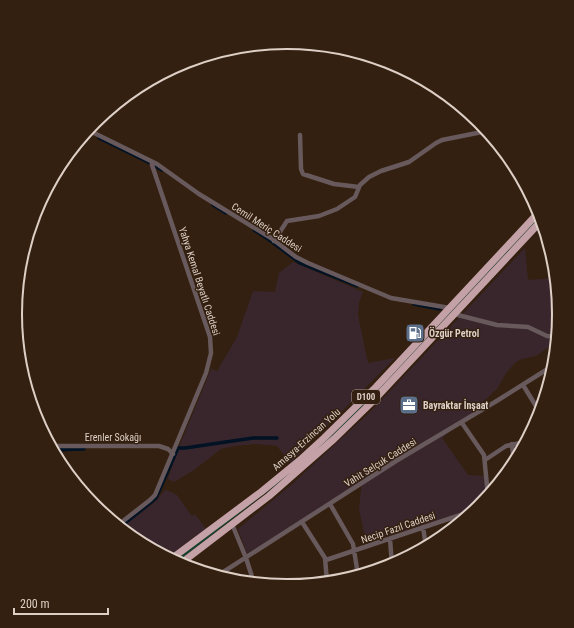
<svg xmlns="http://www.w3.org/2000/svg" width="574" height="628" font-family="'Roboto Condensed',sans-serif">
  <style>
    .industrial { fill: #39262d }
    .green { fill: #16412c }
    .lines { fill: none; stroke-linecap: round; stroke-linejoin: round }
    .canal { stroke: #011224; stroke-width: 3.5 }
    .river { stroke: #011224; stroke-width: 5.5 }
    .minor { stroke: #67595c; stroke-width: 4.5 }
    .highway { stroke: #c3a1a7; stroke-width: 7 }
    .labels { text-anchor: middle; stroke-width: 3; stroke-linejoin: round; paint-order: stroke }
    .shield { fill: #342010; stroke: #aa9a8f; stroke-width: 1 }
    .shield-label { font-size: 9px; font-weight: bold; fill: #ddcfc6 }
    .street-label { font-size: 10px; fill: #ddcfc6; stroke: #342010 }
    .poi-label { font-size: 10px; font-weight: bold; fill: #ddcfc6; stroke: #342010; text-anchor: start }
    .rim { fill: none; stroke: #ddcfc6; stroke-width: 2 }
  </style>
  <rect width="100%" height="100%" fill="#342010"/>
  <path class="industrial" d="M525 248 528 280 555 278 559 314 556 342 536 356 522 359 516 362 506 373 497 389 476 408V411L442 438 468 475 484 476 486 498 479 507 366 543 359 508 362 482 247 554 238 529 290 486 370 412Z
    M293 262 363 292 359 303 358 315 368 363 395 358 290 463 277 446 257 444 235 446 221 449 194 470 174 482 168 479 177 452 211 369 217 371 237 337 253 291 275 292 279 273Z
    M167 490 177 495 192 516 195 514 206 529 167 557 136 540 121 528 156 501 164 491Z"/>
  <path class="green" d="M540 215V217L373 396 325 443 276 485 177 562 174 561 298 465Z"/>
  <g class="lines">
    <path class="canal" d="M99 138 150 163
      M155 166 162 170
      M213 205 226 213
      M254 230 271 241 300 263 357 286
      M414 304 440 309
      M120 527 149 504 156 498 178 448H185L253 438H277"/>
    <path class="river" d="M52 449 83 448"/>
    <path class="minor" d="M88 130 157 164 199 194 271 238 296 257 308 263 391 298 450 308
      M300 135 301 169 303 174 334 184 359 187
      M274 241 287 221 319 216 337 209 355 197 360 185 369 177 381 171 409 162 436 143 442 140 487 131
      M454 314 497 325 528 327 547 336 557 337
      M523 385 536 406 539 416
      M462 423 484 455 488 496
      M512 444 514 463
      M51 446H159L168 449 173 454
      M485 460 506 446 525 442
      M330 504 353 544 358 575
      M455 517 456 525
      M302 522 325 558 327 582
      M232 524 246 558 254 583
      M118 525 150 500 155 495 206 373 211 353 210 337 152 165V162
      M423 527 426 547
      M390 539 392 565
      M326 560 475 510
      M217 576 396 461 495 402 554 365"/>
    <path class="highway" d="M171 559 261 492 300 460 324 438 376 387 539 212
      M180 564 269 496 334 439 374 400 542 220"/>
  </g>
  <defs>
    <symbol id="fuel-square" viewBox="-11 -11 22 22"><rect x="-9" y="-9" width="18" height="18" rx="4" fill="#5c6f8a" stroke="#342010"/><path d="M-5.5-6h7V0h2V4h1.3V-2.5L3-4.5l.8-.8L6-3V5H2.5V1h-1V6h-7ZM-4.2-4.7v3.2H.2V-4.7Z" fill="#fff"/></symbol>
    <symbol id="office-square" viewBox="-11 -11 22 22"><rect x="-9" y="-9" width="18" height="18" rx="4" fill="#5c6f8a" stroke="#342010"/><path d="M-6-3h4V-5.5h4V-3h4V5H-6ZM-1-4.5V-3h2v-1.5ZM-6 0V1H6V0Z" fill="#fff"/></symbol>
  </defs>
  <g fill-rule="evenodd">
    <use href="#fuel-square" x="404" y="322" width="22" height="22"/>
    <use href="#office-square" x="398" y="394" width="22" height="22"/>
  </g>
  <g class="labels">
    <rect class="shield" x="352" y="390" width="28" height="14" rx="3"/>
    <g class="shield-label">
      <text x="366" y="400">D100</text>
    </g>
    <g class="street-label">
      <text transform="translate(267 227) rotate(33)" y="4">Cemil Meriç Caddesi</text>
      <text transform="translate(200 281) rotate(72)" y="4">Yahya Kemal Beyatlı Caddesi</text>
      <text x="113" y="441">Erenler Sokağı</text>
      <text transform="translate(306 439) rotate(-42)" y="4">Amasya-Erzincan Yolu</text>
      <text transform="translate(380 462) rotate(-32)" y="4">Vahit Selçuk Caddesi</text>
      <text transform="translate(398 527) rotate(-19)" y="4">Necip Fazıl Caddesi</text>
    </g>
    <g class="poi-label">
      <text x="429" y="337">Özgür Petrol</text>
      <text x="423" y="409">Bayraktar İnşaat</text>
    </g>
  </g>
  <path d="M0 0H574V628H0ZM22 314a265 265 0 1 1 530 0a265 265 0 1 1-530 0Z" fill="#342010" fill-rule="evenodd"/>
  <path class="rim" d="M22 314a265 265 0 1 1 530 0a265 265 0 1 1-530 0Z"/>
  <path d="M14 608v6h94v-6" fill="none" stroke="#ddcfc6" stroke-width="2"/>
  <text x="20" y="608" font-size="12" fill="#ddcfc6" stroke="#342010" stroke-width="3" paint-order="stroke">200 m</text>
</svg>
